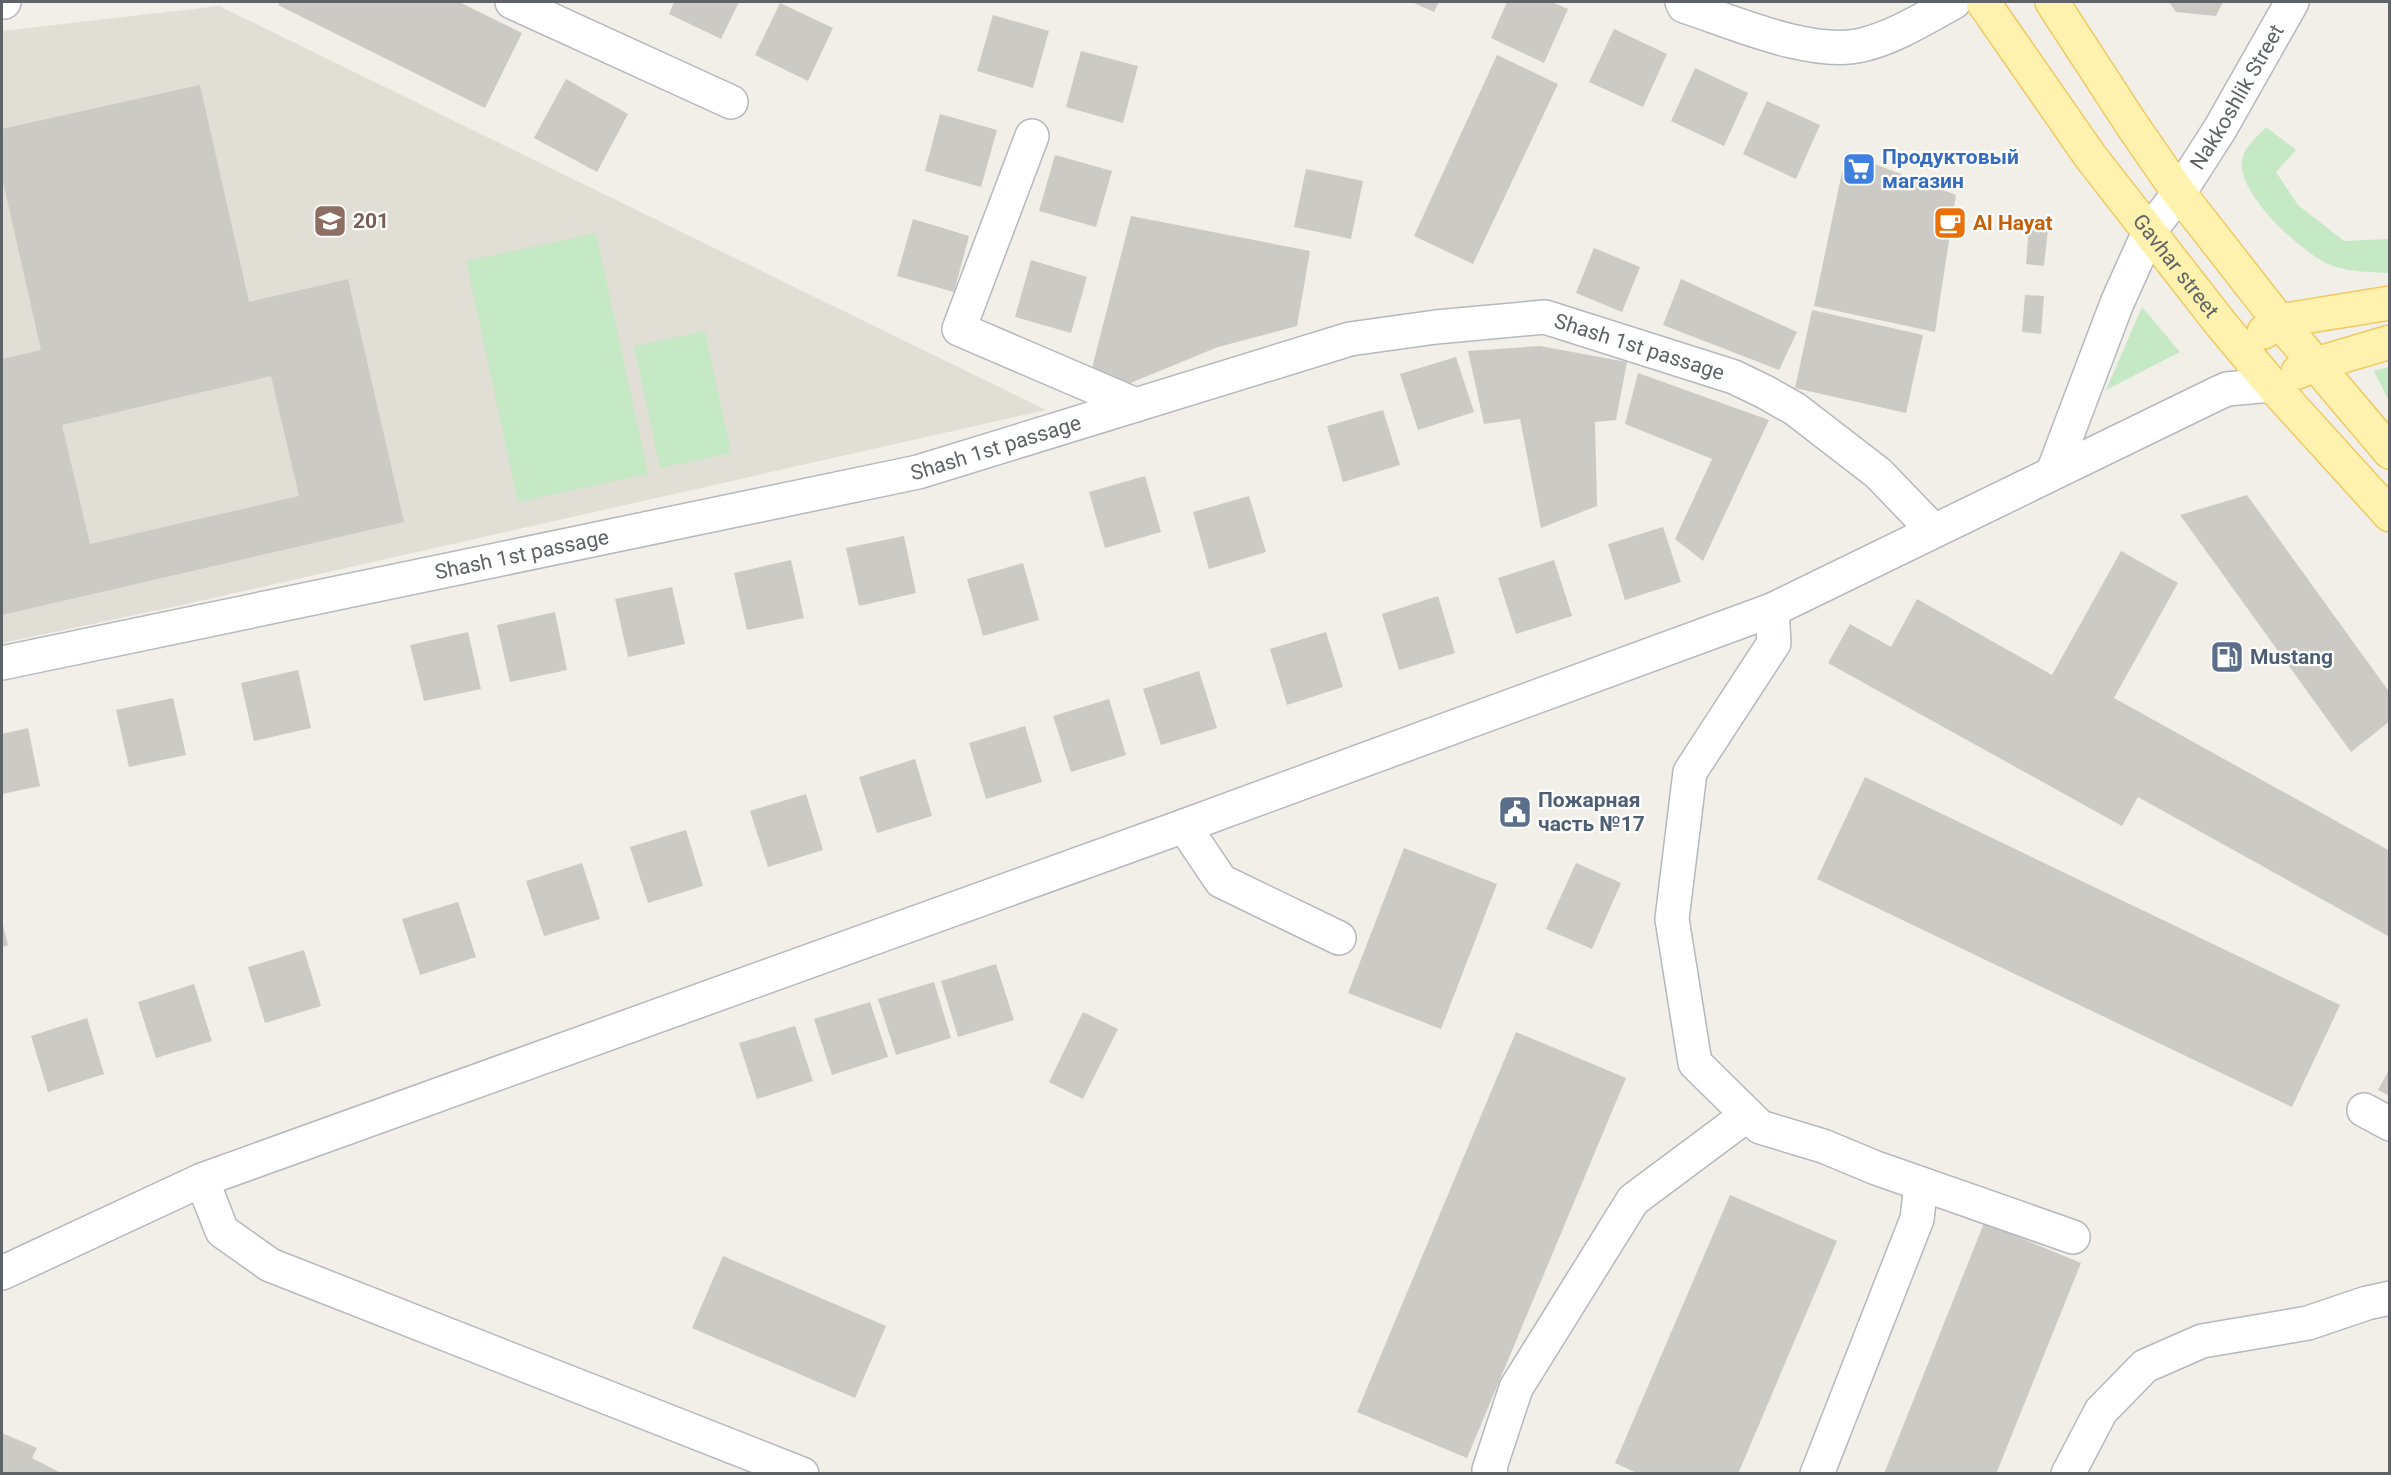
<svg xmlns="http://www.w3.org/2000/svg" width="2391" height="1475" font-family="Roboto,sans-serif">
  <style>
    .education { fill: #e1ded6 }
    .green { fill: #c5e8c5 }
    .building { fill: #cccac5; fill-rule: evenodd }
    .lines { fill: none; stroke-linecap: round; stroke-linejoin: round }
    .minor-casing { stroke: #b5b8bc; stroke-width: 36 }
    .major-casing { stroke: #f2c960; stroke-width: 36 }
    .minor { stroke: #fff; stroke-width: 33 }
    .major { stroke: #fff2af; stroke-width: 33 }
    .labels { text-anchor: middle; stroke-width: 4.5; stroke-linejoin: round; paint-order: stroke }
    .street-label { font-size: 21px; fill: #5f6368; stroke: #fff }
    .shop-label { font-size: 21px; font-weight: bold; fill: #366cbe; stroke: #fff; text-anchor: start }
    .education-label { font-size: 21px; font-weight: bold; fill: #785e54; stroke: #fff; text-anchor: start }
    .food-label { font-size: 21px; font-weight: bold; fill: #c56008; stroke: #fff; text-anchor: start }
    .service-label { font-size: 21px; font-weight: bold; fill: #4e5e75; stroke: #fff; text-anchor: start }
  </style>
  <rect width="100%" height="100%" fill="#f1efe8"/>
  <path class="education" d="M219 6 1046 410 182 605 2 643V31Z"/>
  <path class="green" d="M2266 127 2296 150 2276 172 2298 205 2344 241 2389 239V273C2370 272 2348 272 2330 265 2302 253 2236 193 2242 160 2245 146 2257 137 2266 127Z
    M596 233 648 474 518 502 466 261Z
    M2142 307 2180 352 2106 390Z
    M705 331 731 453 660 468 634 346Z
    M2389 367H2390L2389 401 2374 371Z"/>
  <path class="building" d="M280 2H459L522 33 485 108 278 5Z
    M674 2H739L721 39 669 14Z
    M1412 2H1439L1434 12Z
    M1507 2H1551L1568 9 1544 63 1491 38Z
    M2169 2H2223L2216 16 2176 12Z
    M780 3 833 28 808 81 755 55Z
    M993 15 1049 31 1033 88 977 71Z
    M1614 29 1667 54 1643 107 1589 82Z
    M1081 51 1138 66 1123 123 1066 107Z
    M1497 55 1558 84 1473 264 1414 236Z
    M1695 68 1748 93 1724 146 1671 121Z
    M566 79 628 114 597 172 534 138Z
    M200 85 249 302 348 279 404 522 2 615V359L41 350 2 177V129ZM271 376 299 496 90 544 62 425Z
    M1767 101 1820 125 1796 179 1743 154Z
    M940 114 997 130 981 187 925 171Z
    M1846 153 1956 195 1935 332 1814 306Z
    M1055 155 1112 171 1096 227 1039 211Z
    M1306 169 1363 181 1351 239 1294 227Z
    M1131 216 1310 251 1297 326 1218 347 1128 384 1092 368Z
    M913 219 969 236 954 292 897 276Z
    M2029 226 2048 229 2044 266 2026 264Z
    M1594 248 1640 267 1622 312 1576 293Z
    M1031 260 1087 277 1071 333 1015 317Z
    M1681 279 1797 332 1779 370 1663 325Z
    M2025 295 2044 296 2041 334 2022 332Z
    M1812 310 1923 335 1906 413 1795 388Z
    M1540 346 1627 362 1616 420 1595 422 1597 506 1541 528 1520 419 1484 424 1468 351Z
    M1456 357 1474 412 1418 430 1400 374Z
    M1638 373 1769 420 1703 561 1675 539 1712 459 1625 424Z
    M1383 410 1400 465 1343 482 1327 426Z
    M1145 476 1161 532 1105 548 1089 492Z
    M2247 495 2390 693V721L2351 752 2180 515Z
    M1249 496 1266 552 1209 569 1193 512Z
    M1663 527 1681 582 1625 600 1608 544Z
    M904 536 916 593 859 606 846 548Z
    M2121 551 2178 583 2114 698 2390 851V937L2138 797 2122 826 1828 663 1850 624 1891 647 1917 599 2052 675Z
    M791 560 804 618 747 630 734 573Z
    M1554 560 1572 616 1516 634 1498 578Z
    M1023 563 1039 620 983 636 967 579Z
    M672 587 685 644 628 657 615 599Z
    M1438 596 1455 653 1399 670 1382 614Z
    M555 612 567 670 510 682 497 625Z
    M468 632 481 689 424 701 410 645Z
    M1326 632 1343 687 1287 705 1270 649Z
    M298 670 311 728 254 741 241 683Z
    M1199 671 1217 728 1161 745 1143 689Z
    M173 698 186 755 129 767 116 710Z
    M1109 699 1126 755 1071 772 1053 716Z
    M1025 726 1042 782 986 799 969 743Z
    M28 728 40 786 2 794V734Z
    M915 759 932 816 877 833 859 777Z
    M1865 777 2340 1005 2292 1107 1817 879Z
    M806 794 823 850 768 867 750 811Z
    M686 830 703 886 648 903 630 847Z
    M1404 848 1497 884 1441 1029 1348 993Z
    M582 863 600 919 544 936 526 881Z
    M1576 863 1621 883 1592 949 1546 929Z
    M458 902 476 957 420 975 402 919Z
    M2 921 8 945 2 947Z
    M304 950 321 1006 265 1023 248 967Z
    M996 964 1014 1020 958 1037 941 981Z
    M934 982 951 1038 896 1055 878 999Z
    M194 984 212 1041 156 1058 138 1002Z
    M870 1002 888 1057 832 1075 814 1019Z
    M1083 1012 1118 1029 1083 1099 1049 1082Z
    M87 1018 104 1074 48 1092 31 1036Z
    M795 1026 813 1081 757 1099 739 1043Z
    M1516 1032 1626 1078 1467 1458 1357 1412Z
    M2390 1068V1096L2378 1090Z
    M1730 1195 1837 1241 1738 1474H1639L1615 1463Z
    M1984 1223 2081 1263 1996 1474H1884Z
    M723 1256 886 1326 855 1398 692 1328Z
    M2 1433 37 1448 32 1458 63 1474H2Z"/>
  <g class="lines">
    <defs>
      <g id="minor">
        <path d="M2 2H4"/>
        <path d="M512 2 731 102"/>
        <path d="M1682 2 1684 6C1733 22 1811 57 1862 45 1895 37 1925 18 1954 2"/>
        <path d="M1032 136 959 329 1136 405"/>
        <path id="s1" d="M2053 472 2117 303 2149 232 2179 193 2220 129 2292 2"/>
        <path d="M1772 610 1774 643 1690 772 1672 919 1695 1063 1760 1127 1823 1146 1876 1168 2073 1237"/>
        <path id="s2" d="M2 663 918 472 1350 339 1436 327 1545 317 1734 377 1765 392 1795 409 1878 473 1933 530"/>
        <path d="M1184 826 1221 881 1339 938"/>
        <path d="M2364 1110 2390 1124"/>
        <path d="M202 1180 222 1231 270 1265 802 1474"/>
        <path d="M2 1273 202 1180 1184 826 1772 610 2216 394 2227 389 2272 385"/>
        <path d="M1491 1474 1489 1470 1516 1388 1633 1200 1747 1115"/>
        <path d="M1817 1474 1917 1219 1921 1184"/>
        <path d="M2068 1474 2101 1411 2145 1366 2202 1341 2308 1323 2367 1303 2390 1298"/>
      </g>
      <g id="major">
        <path id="s3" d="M1983 2 2090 156 2221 324 2272 385 2390 515"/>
        <path d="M2052 2 2132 125 2179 193 2279 321 2390 452"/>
        <path d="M2264 332 2279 321 2390 303"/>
        <path d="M2298 372 2316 364 2390 342"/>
      </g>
    </defs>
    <use href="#minor" class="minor-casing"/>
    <use href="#major" class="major-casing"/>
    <use href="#minor" class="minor"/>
    <use href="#major" class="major"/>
  </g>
  <defs>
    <symbol id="supermarket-square" viewBox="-11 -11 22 22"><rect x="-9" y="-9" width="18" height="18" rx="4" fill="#3f7fe0" stroke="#fff"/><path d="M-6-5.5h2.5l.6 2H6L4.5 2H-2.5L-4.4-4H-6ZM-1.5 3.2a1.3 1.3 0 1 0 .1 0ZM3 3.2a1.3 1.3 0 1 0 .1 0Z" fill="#fff"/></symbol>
    <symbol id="school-square" viewBox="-11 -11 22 22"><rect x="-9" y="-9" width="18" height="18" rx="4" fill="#8d6e63" stroke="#fff"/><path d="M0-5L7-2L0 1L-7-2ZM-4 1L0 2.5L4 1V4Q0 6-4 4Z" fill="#fff"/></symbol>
    <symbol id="cafe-square" viewBox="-11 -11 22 22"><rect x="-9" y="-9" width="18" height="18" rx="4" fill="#e8710a" stroke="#fff"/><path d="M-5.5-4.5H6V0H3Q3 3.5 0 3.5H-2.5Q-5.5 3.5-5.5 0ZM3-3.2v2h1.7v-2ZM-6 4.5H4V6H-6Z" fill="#fff"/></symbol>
    <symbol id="fuel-square" viewBox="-11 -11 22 22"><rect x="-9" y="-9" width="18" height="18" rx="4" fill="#5c6f8a" stroke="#fff"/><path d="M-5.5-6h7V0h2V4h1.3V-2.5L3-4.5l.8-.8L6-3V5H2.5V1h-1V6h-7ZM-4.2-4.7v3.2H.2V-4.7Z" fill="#fff"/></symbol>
    <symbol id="civic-square" viewBox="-11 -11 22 22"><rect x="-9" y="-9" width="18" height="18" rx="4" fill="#5c6f8a" stroke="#fff"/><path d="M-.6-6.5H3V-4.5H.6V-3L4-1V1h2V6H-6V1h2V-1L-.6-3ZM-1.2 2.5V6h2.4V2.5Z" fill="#fff"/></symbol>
  </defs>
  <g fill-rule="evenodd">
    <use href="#supermarket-square" x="1840" y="150" width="38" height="38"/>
    <use href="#school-square" x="311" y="202" width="38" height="38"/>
    <use href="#cafe-square" x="1931" y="204" width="38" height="38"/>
    <use href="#fuel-square" x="2208" y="638" width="38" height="38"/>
    <use href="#civic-square" x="1496" y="793" width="38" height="38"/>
  </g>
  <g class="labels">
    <g class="street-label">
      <text dy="7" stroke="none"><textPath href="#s1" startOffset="420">Nakkoshlik Street</textPath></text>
      <text dy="7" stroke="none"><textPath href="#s3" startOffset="327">Gavhar street</textPath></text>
      <text dy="7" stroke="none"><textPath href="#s2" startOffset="1683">Shаsh 1st passage</textPath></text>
      <text dy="7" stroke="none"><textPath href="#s2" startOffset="1017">Shаsh 1st passage</textPath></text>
      <text dy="7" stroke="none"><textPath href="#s2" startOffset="531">Shаsh 1st passage</textPath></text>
    </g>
    <g class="shop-label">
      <text x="1882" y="164">Продуктовый<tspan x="1882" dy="24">магазин</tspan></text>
    </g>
    <g class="education-label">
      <text x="353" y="228">201</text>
    </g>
    <g class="food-label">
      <text x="1973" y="230">Al Hayat</text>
    </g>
    <g class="service-label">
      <text x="2250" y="664">Mustang</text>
      <text x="1538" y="807">Пожарная<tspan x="1538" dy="24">часть №17</tspan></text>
    </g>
  </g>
  <rect width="2391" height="1475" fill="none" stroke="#5f6368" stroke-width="6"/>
</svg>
